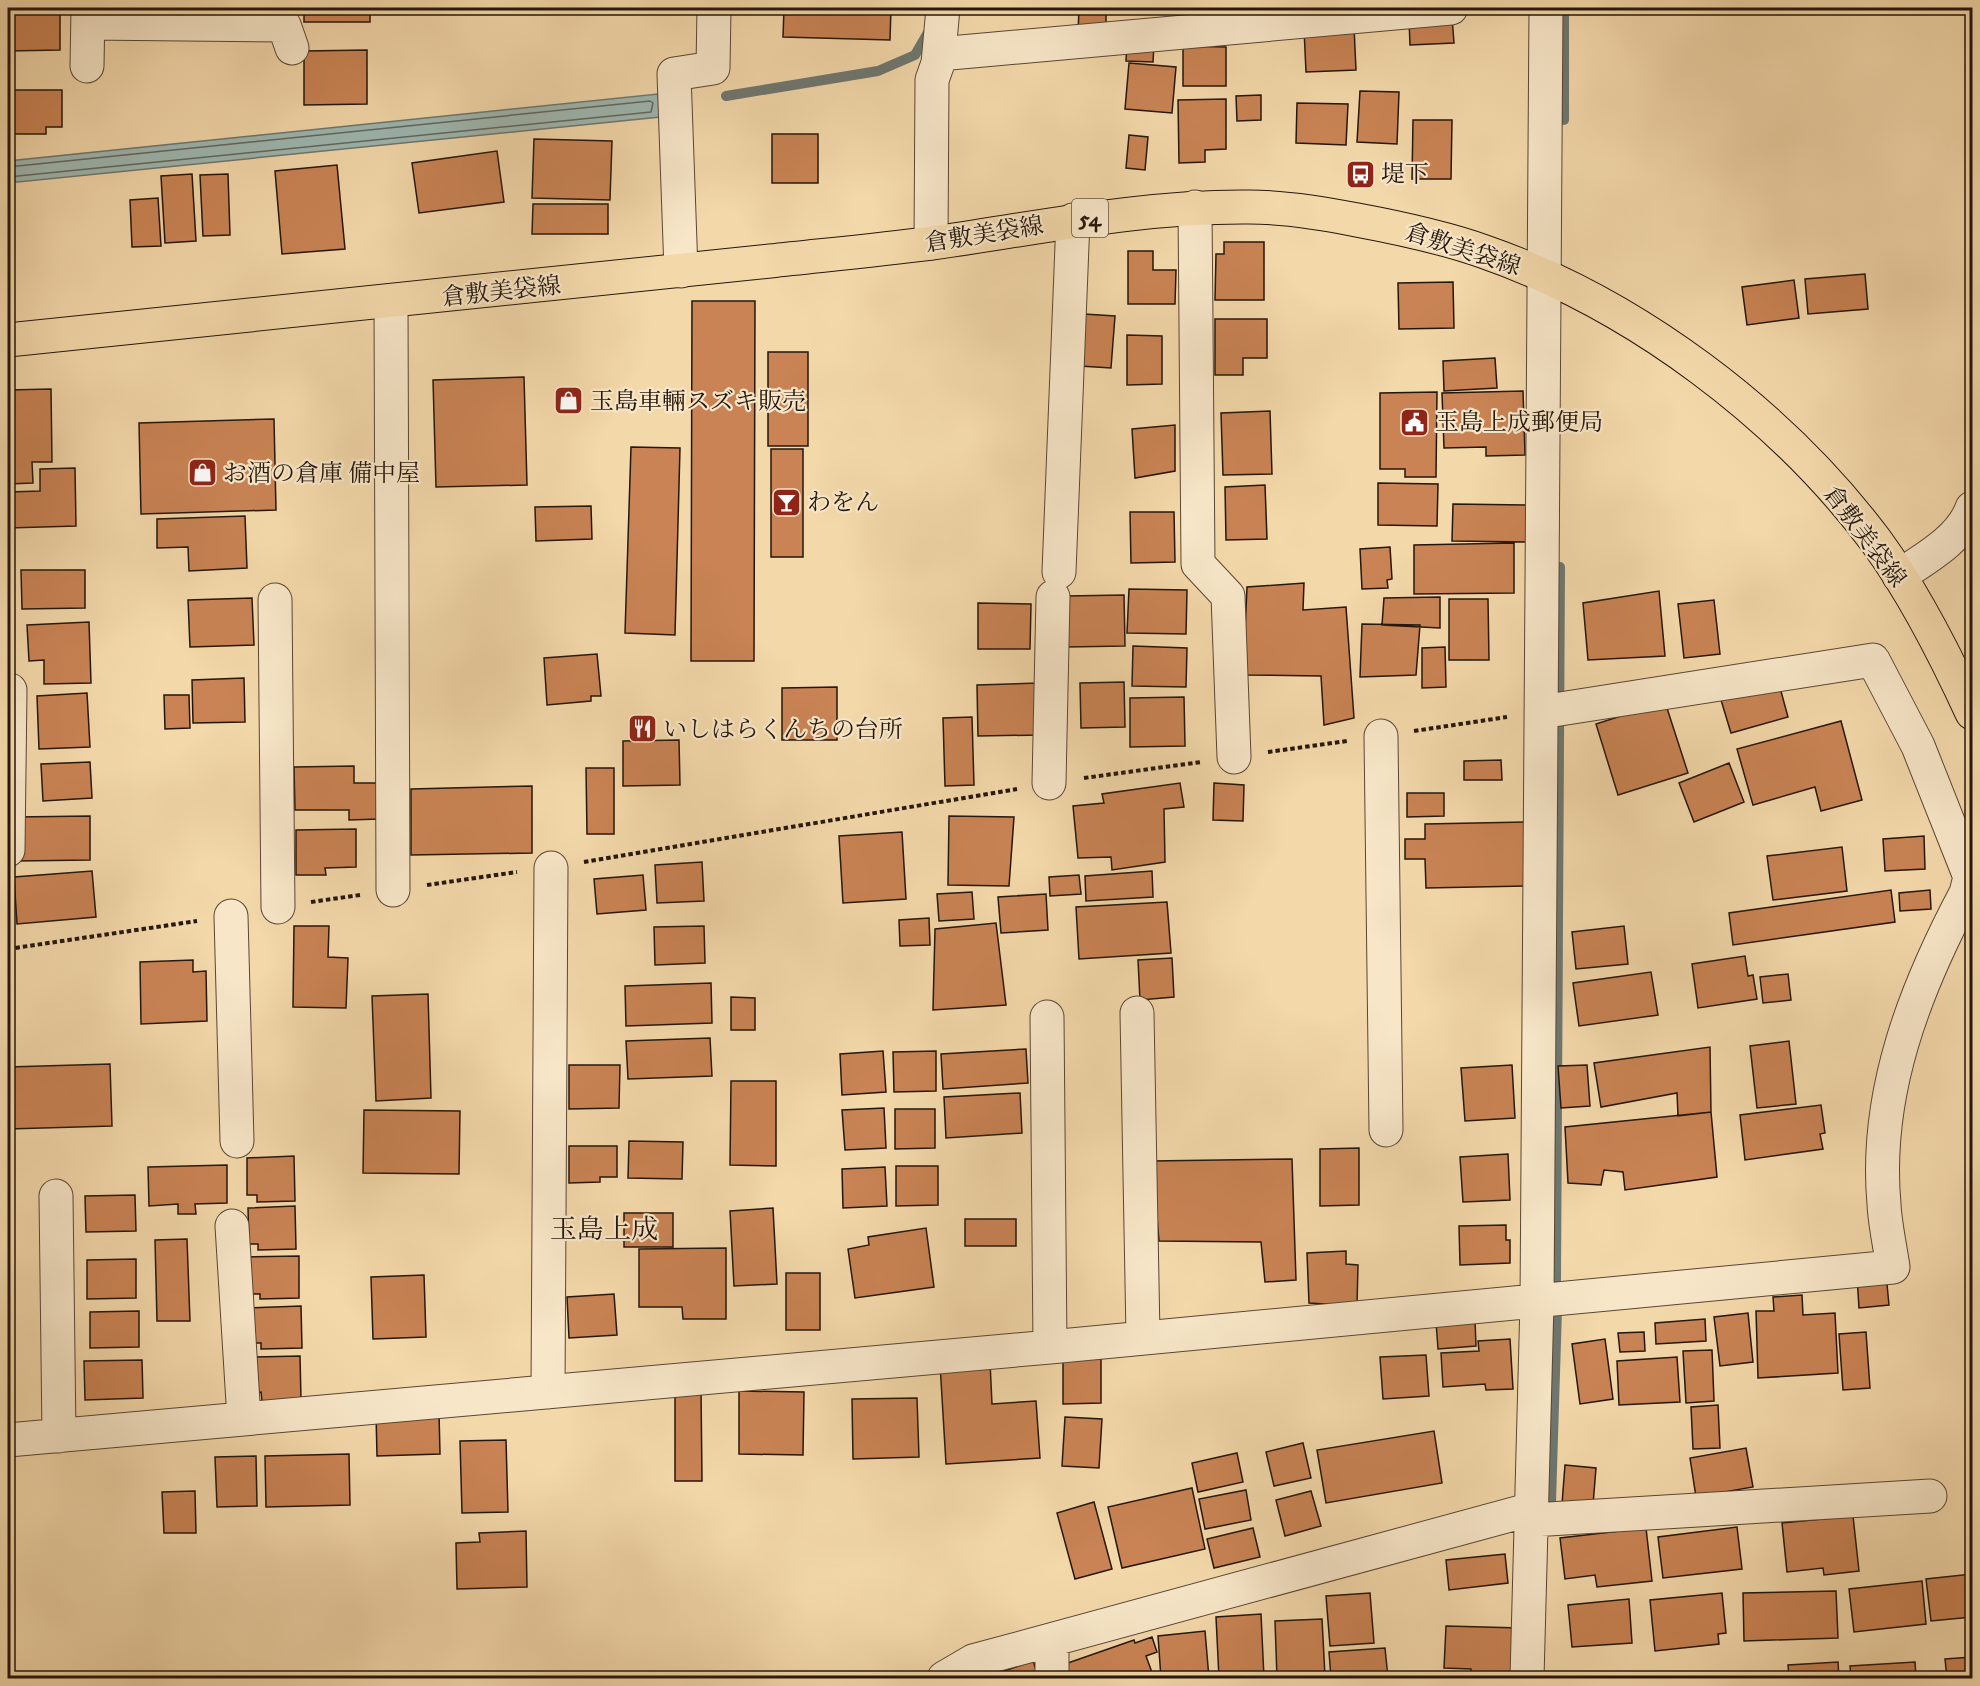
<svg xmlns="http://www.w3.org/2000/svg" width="1980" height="1686" font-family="'IM FELL DW Pica','Noto Serif JP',serif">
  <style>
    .water { fill: #9eb8b2; stroke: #6e7770; stroke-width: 1.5 }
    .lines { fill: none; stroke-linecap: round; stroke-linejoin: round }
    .shore { stroke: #62675f; stroke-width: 1.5 }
    .stream { stroke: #6e7770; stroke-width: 10 }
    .building { fill: #c98354; stroke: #25160c; stroke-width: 1.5 }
    .minor-casing { stroke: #584634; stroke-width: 35 }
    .tertiary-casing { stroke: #584634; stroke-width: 35 }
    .primary-casing { stroke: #25160c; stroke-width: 35 }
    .path { stroke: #25160c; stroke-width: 4; stroke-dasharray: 4.5 3; stroke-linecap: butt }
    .minor { stroke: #f7e6c8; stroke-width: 33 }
    .tertiary { stroke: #f7e6c8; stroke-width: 33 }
    .primary { stroke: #f3d8aa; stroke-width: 33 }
    .labels { text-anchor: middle; stroke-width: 4.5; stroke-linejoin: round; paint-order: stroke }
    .shield { fill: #f7e6c8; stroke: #645444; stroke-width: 1.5 }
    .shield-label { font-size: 22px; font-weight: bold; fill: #25160c }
    .poi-label { font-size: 24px; fill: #25160c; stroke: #f7e6c8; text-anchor: start }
    .street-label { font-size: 24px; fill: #25160c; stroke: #f7e6c8 }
    .quarter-label { font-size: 27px; fill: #25160c; stroke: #f7e6c8 }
  </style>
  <rect width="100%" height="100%" fill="#f3d8aa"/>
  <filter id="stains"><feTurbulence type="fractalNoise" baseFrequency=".00333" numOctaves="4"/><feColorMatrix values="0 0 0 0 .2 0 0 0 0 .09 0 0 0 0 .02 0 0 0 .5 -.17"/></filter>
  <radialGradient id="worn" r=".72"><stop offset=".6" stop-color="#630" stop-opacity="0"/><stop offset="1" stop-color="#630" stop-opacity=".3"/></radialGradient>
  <path class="water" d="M658 94 660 117 8 183V161Z"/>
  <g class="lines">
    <path class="shore" d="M8 167 650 101 653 103 651 112 8 177"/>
    <path class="stream" d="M1564 8V120
      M726 96 878 71 915 55 930 29
      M1556 1280 1560 567
      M1551 1501 1557 1309"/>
  </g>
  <path class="building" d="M304 8H370V22H304Z
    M784 8H891L890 40 783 37Z
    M1079 8H1106V35L1078 34Z
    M1179 8H1230L1231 12 1180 17Z
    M8 14H60V50L8 51Z
    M1452 17 1454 43 1410 45 1409 19Z
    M1354 27 1356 70 1306 72 1304 29Z
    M1127 43 1154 44 1153 62 1126 61Z
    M1183 46 1226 47V86H1183Z
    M367 50V104L304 105V51Z
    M1129 63 1176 67 1172 113 1125 109Z
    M11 90H62V127H46V134H11Z
    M1360 91 1399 92 1397 144 1357 142Z
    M1261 95V120L1237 121 1236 96Z
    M1226 99V149L1205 150V162L1179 163 1178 100Z
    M1297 103 1348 104 1346 145 1296 143Z
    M1413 120H1452L1451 179H1412Z
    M772 134H818V183H772Z
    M1129 135 1148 137 1145 170 1126 168Z
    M534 139 612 141 610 200 532 198Z
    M497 151 504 202 419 213 412 163Z
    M337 165 345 249 282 254 275 171Z
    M192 174 196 241 165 243 161 176Z
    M228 174 230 235 203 236 200 175Z
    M158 198 161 246 132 247 130 200Z
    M533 204H608V234H532Z
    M1224 242H1264V300H1215L1216 254H1224Z
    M1128 251H1153V270H1176L1175 304H1128Z
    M1865 274 1868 309 1808 314 1805 279Z
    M1794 280 1799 318 1747 325 1742 287Z
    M1453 282 1454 328 1399 329 1398 283Z
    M692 301H755L754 661H691Z
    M1084 314 1115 316 1111 368 1080 366Z
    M1215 319H1267V358H1243V375H1215Z
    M1127 335 1162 336V384L1127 385Z
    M768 352H808V446H768Z
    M1495 358 1497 388 1444 391 1443 361Z
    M524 377 527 485 436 487 433 380Z
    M51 389 52 462H32L33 483 8 484V390Z
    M1523 391 1525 455 1486 456V447L1444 448 1442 393Z
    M1437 392 1436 477H1405V469H1380V393Z
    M1270 411 1272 474 1223 475 1221 413Z
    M274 419 276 510 141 514 139 423Z
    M1175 425V471L1135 478 1132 429Z
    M631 447 680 448 675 635 625 633Z
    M771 449H803V557H771Z
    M75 468 76 526 8 528V492L40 491V469Z
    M1378 483 1438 484 1437 526 1378 525Z
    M1265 485 1267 539 1226 540 1225 487Z
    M1453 504 1529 505 1528 542 1452 541Z
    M591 506 592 539 536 541 535 507Z
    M1130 512H1174L1175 562 1131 563Z
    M245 516 247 568 189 571 188 547 157 548V519Z
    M1514 543V593L1414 594V545Z
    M1390 547 1392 579 1387 580 1388 588 1362 589 1360 549Z
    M21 570H85V608L22 609Z
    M1304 583 1303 610 1346 607 1354 718 1324 725 1321 676 1243 675 1247 587Z
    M1129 589 1187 590 1186 634 1127 633Z
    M1659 591 1665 656 1588 660 1583 603Z
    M1124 595 1125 646 1066 647V596Z
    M1440 597V628L1382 625 1384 598Z
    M252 598 254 645 190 647 188 600Z
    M1449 599H1488L1489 660H1449Z
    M1714 600 1720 654 1684 658 1678 604Z
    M978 603 1031 604 1030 649H978Z
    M89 622 91 683 44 684V660L29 661 27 625Z
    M1362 624 1420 625 1416 675 1360 677Z
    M1133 646 1187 648 1186 687 1132 686Z
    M1445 647 1446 687 1422 688V648Z
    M597 654 601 696H591V701L547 705 544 658Z
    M244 678 245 722 193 723 192 680Z
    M1124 682 1125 727 1081 728 1080 683Z
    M1038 683 1039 735 978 736 977 685Z
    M1779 684 1788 717 1731 733 1721 700Z
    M837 687V740H782V688Z
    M87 693 90 747 39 749 37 696Z
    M164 695H189L190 728 165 729Z
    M1184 697 1185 746 1130 747V698Z
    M1665 702 1688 773 1618 795 1596 724Z
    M972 717 974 785 945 786 943 718Z
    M1841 721 1862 800 1821 811 1815 787 1753 805 1737 749Z
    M679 740 680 785 623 786V741Z
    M1501 760 1502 780H1464V761Z
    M90 762 92 798 43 801 41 764Z
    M1729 763 1744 802 1694 822 1679 783Z
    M354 766V783H378L379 819 349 820V810H295L294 767Z
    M586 768H614V834H587Z
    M1180 783 1184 807 1164 809 1165 862 1112 870 1111 857 1078 858 1073 806 1104 803 1102 794Z
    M1214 783 1244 785 1243 821 1213 820Z
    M532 786V853L411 855V789Z
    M1407 793H1444V816L1407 817Z
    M90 816V860L15 861V817Z
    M949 816 1014 817 1009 886 948 885Z
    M1530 822 1531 886 1426 888 1425 859H1405V839H1425V824Z
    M356 829V867L325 868 326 875H296V830Z
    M902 832 906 899 843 903 839 836Z
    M1924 836 1925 869 1885 871 1883 839Z
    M1842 847 1847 891 1773 900 1767 856Z
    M702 862 704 901 657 903 655 865Z
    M92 871 96 917 17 924 14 877Z
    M1152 871 1153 897 1086 901 1085 876Z
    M643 875 646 910 597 914 594 879Z
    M1079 875 1081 894 1050 896 1049 877Z
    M1891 890 1895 922 1733 945 1729 913Z
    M1930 890 1931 909 1900 911 1899 893Z
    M972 892 974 919 939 921 937 894Z
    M1046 894 1048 930 1001 933 998 897Z
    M1167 902 1171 953 1079 959 1076 907Z
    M929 918 930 945 900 946 899 920Z
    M996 923 1006 1005 933 1010 935 929Z
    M294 926H329L328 957 348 958 346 1008 293 1007Z
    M704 926 705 963 655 965 654 927Z
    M1624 926 1628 964 1576 969 1572 932Z
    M1745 956 1748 976 1753 975 1757 999 1698 1008 1692 964Z
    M1172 958 1174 997 1140 1000 1138 960Z
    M193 960V972L206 971 207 1021 141 1024 140 962Z
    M1651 972 1658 1015 1579 1026 1573 983Z
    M1788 974 1791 1000 1763 1003 1760 977Z
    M711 983 712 1023 626 1026 625 986Z
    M428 994 431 1098 376 1101 372 996Z
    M731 997 755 998V1030H731Z
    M710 1038 712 1076 628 1079 626 1041Z
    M1789 1041 1796 1104 1757 1108 1750 1046Z
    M1710 1047 1711 1112 1678 1116 1677 1093 1601 1107 1594 1063Z
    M1026 1049 1028 1083 943 1089 941 1054Z
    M883 1051 886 1092 842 1095 840 1054Z
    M936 1051V1091L894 1092 893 1052Z
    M110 1064 112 1126 8 1129V1067Z
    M569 1065H620L619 1108 569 1109Z
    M1512 1065 1515 1118 1465 1121 1461 1068Z
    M1587 1065 1590 1106 1561 1108 1558 1066Z
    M731 1081H776V1166L730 1165Z
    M1020 1093 1022 1133 946 1138 944 1097Z
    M1821 1105 1825 1133 1820 1134 1823 1149 1745 1160 1740 1115Z
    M884 1108 886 1148 845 1150 842 1110Z
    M895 1109H935V1148L895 1149Z
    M364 1110 460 1111 459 1174 363 1173Z
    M1711 1112 1717 1177 1625 1190 1623 1172 1604 1170 1601 1185 1568 1183 1565 1127Z
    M629 1141 683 1142 682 1179 628 1178Z
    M569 1146H617V1177H600V1182L569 1183Z
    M1359 1148V1205L1320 1206V1149Z
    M1508 1154 1510 1200 1463 1202 1460 1157Z
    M294 1156 295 1201 257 1202V1195H247V1158Z
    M1292 1159 1296 1280 1265 1282 1261 1242 1159 1241 1152 1161Z
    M227 1165V1203L195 1204 196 1214H178V1204L149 1206 148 1167Z
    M896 1166H938V1205L896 1206Z
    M885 1167 887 1206 843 1208 842 1169Z
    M135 1195 136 1231 86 1232 85 1196Z
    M295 1206 296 1249 258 1250V1244H249L248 1208Z
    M773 1208 777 1284 734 1286 730 1211Z
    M624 1213H673V1247H624Z
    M965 1219H1016V1246H965Z
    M1506 1225V1240H1510V1263L1460 1265 1459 1226Z
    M926 1228 934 1287 855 1298 848 1249 869 1245 868 1237Z
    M187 1239 190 1321H157L155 1240Z
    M726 1248V1319H683L682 1307H639V1249Z
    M1346 1251V1264L1358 1265 1357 1306 1309 1303 1307 1253Z
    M299 1256V1298L260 1299V1294H248L247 1257Z
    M136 1259V1298L87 1299V1260Z
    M786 1273H820V1330H786Z
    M1886 1274 1889 1305 1859 1308 1857 1277Z
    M424 1275 426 1337 373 1339 371 1277Z
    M614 1294 617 1335 569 1338 567 1297Z
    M1802 1295 1803 1315 1835 1313 1838 1373 1758 1378 1756 1311H1774L1773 1297Z
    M301 1306 302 1348 261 1349V1343H251L250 1308Z
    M139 1311V1347L90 1348V1312Z
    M1748 1313 1753 1362 1720 1366 1714 1317Z
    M1705 1319 1706 1341 1656 1344 1655 1323Z
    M1475 1320 1476 1346 1438 1349 1436 1322Z
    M1644 1332 1645 1351 1620 1352 1618 1333Z
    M1866 1332 1870 1388 1843 1390 1839 1334Z
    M1510 1339 1513 1389 1486 1390 1485 1384 1443 1387 1441 1353 1479 1351 1478 1341Z
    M1605 1339 1613 1399 1580 1404 1572 1344Z
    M1712 1350 1714 1401 1686 1403 1683 1351Z
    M1426 1355 1429 1396 1383 1399 1380 1357Z
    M300 1356 301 1400 262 1401 261 1392 254 1393 253 1357Z
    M1677 1357 1680 1402 1619 1405 1617 1361Z
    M1101 1359V1403L1063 1404V1360Z
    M142 1360 143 1398 85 1400 84 1361Z
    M990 1362 992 1404 1036 1401 1040 1458 946 1464 940 1364Z
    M675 1389H701L702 1481H675Z
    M739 1391 804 1392 803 1455 739 1454Z
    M917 1398 919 1457 853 1459 852 1399Z
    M1718 1405 1720 1448 1693 1449 1691 1407Z
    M439 1412 440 1454 377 1456 376 1414Z
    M1065 1417 1102 1419 1099 1468 1062 1466Z
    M1434 1431 1442 1483 1326 1503 1317 1450Z
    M506 1440 508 1512 462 1513 460 1441Z
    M1303 1443 1311 1478 1274 1486 1266 1452Z
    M1746 1448 1753 1487 1696 1497 1690 1458Z
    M1237 1453 1243 1482 1198 1492 1192 1463Z
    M349 1454 350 1505 266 1507 265 1456Z
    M256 1456 257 1506 217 1507 215 1457Z
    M1565 1465 1596 1468 1593 1505 1562 1504Z
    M1192 1488 1205 1549 1122 1568 1108 1507Z
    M1246 1490 1251 1520 1205 1529 1199 1499Z
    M195 1491 196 1533H164L162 1492Z
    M1311 1491 1321 1526 1285 1536 1276 1500Z
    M1094 1502 1112 1569 1075 1579 1057 1513Z
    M1853 1516 1859 1571 1824 1575 1823 1568 1787 1572 1782 1523Z
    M1737 1527 1742 1569 1663 1578 1658 1537Z
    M1253 1528 1260 1557 1214 1568 1207 1539Z
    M1646 1528 1652 1581 1597 1587 1595 1575 1565 1579 1560 1538Z
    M526 1531 527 1587 457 1589 456 1543 480 1542 479 1533Z
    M1505 1554 1508 1583 1449 1590 1446 1560Z
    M1972 1574V1617L1931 1621 1926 1579Z
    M1922 1581 1926 1624 1854 1632 1849 1589Z
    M1836 1591 1838 1638 1744 1641 1743 1593Z
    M1370 1593 1374 1643 1330 1646 1326 1596Z
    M1722 1593 1726 1633 1718 1634 1719 1644 1655 1651 1650 1600Z
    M1629 1599 1632 1643 1572 1647 1568 1605Z
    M1261 1614 1264 1678H1219L1216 1617Z
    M1322 1619 1325 1676 1277 1678 1275 1621Z
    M1446 1626 1520 1628 1518 1678H1470L1471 1669 1444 1668Z
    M1205 1631 1209 1678H1161L1158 1636Z
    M1152 1637 1157 1652 1146 1656 1154 1678H1070L1065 1664 1134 1640 1135 1643Z
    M1385 1648 1388 1678H1331L1329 1652Z
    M1972 1657V1678H1947L1945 1659Z
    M1033 1661 1039 1678H984Z
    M1838 1662 1839 1678H1789L1788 1665Z
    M1915 1662 1916 1678H1851L1850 1666Z"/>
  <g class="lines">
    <defs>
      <path id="minor" d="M88 23 284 25 292 48
        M939 54 1451 8
        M87 66 88 8
        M1195 207 1198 564 1228 596 1234 757
        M931 243 932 80 938 63 943 8
        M681 271 674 74 713 68 714 8
        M391 303 393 890
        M1059 572 1073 220
        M275 600 278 907
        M1381 736 1386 1130
        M1049 783 1053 597
        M8 850 10 690
        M231 916 237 1141
        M1137 1013 1143 1336
        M1047 1017 1050 1347
        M56 1196 59 1436
        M232 1226 244 1419
        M548 1392 551 868
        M8 1440 1050 1347 1893 1267C1890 1246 1885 1225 1884 1204 1874 1093 1915 989 1966 893L1970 877 1918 746 1873 660 1541 712
        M1532 1520 1930 1496
        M1052 1640V1678
        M944 1678 973 1661 1532 1509
        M1527 1678 1537 1302 1546 8"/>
      <path id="tertiary" d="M1899 576C1926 558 1961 539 1972 508"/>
      <path id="primary" d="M8 340C262 315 516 289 770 261 825 255 879 250 933 243 1038 228 1142 206 1249 207 1285 207 1322 213 1357 220 1400 228 1443 237 1485 252 1634 304 1781 414 1876 541 1914 593 1945 654 1972 713"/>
    </defs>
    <use href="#minor" class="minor-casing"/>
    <use href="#tertiary" class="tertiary-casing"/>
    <use href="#primary" class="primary-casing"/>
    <path class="path" d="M1414 731 1507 717
      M1268 752 1347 741
      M1084 778 1201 762
      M584 862 1017 789
      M427 885 517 872
      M311 902 360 895
      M8 949 197 921"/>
    <use href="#minor" class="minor"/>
    <use href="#tertiary" class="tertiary"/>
    <use href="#primary" class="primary"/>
  </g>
  <defs>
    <symbol id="bus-square" viewBox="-11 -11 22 22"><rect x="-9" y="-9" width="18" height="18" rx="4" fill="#8f2418" stroke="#f7e6c8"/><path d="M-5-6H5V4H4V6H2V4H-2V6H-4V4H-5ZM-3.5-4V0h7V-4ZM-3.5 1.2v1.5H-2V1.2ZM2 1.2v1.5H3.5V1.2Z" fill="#fff"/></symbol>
    <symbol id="shop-square" viewBox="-11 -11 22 22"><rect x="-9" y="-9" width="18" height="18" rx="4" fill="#8f2418" stroke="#f7e6c8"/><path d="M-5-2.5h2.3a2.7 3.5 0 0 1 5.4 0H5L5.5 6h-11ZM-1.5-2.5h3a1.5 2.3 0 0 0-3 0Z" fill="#fff"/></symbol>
    <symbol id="civic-square" viewBox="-11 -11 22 22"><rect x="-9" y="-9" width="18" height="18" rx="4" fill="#8f2418" stroke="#f7e6c8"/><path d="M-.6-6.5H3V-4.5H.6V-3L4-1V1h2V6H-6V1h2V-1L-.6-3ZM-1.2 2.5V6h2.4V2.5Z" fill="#fff"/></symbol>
    <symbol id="bar-square" viewBox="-11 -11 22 22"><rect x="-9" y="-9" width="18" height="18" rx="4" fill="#8f2418" stroke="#f7e6c8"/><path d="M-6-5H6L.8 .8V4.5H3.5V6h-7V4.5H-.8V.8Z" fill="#fff"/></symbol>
    <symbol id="restaurant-square" viewBox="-11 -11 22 22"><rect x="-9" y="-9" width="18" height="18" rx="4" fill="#8f2418" stroke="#f7e6c8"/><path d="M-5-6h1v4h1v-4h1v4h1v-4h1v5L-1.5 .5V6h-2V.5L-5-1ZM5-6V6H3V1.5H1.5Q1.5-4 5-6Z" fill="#fff"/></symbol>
  </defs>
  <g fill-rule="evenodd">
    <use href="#bus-square" x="1344" y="158" width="33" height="33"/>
    <use href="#shop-square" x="552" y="384" width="33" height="33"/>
    <use href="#civic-square" x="1398" y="406" width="33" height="33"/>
    <use href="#shop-square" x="186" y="456" width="33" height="33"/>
    <use href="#bar-square" x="770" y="486" width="33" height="33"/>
    <use href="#restaurant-square" x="626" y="712" width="33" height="33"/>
  </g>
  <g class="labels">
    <rect class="shield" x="1072" y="199" width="36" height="38" rx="4.5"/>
    <g class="shield-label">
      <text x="1090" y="226">54</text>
    </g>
    <g class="poi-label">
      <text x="1381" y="182">堤下</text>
      <text x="590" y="409">玉島車輛スズキ販売</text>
      <text x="1435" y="430">玉島上成郵便局</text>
      <text x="223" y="481">お酒の倉庫 備中屋</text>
      <text x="807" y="510">わをん</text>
      <text x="663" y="737">いしはらくんちの台所</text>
    </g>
    <g class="street-label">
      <text transform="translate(984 234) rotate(-9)" y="8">倉敷美袋線</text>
      <text transform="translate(1463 249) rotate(18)" y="8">倉敷美袋線</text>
      <text transform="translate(501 291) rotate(-6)" y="8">倉敷美袋線</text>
      <text transform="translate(1865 536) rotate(53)" y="8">倉敷美袋線</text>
    </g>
    <g class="quarter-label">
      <text x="604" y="1238">玉島上成</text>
    </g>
  </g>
  <rect width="1980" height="1686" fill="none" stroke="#f3d8aa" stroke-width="30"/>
  <rect x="9" y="9" width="1962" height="1668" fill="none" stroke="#25160c" stroke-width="3"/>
  <rect x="15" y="15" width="1950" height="1656" fill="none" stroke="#25160c" stroke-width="1.5"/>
  <rect width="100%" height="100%" filter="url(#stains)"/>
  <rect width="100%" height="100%" fill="url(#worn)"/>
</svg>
